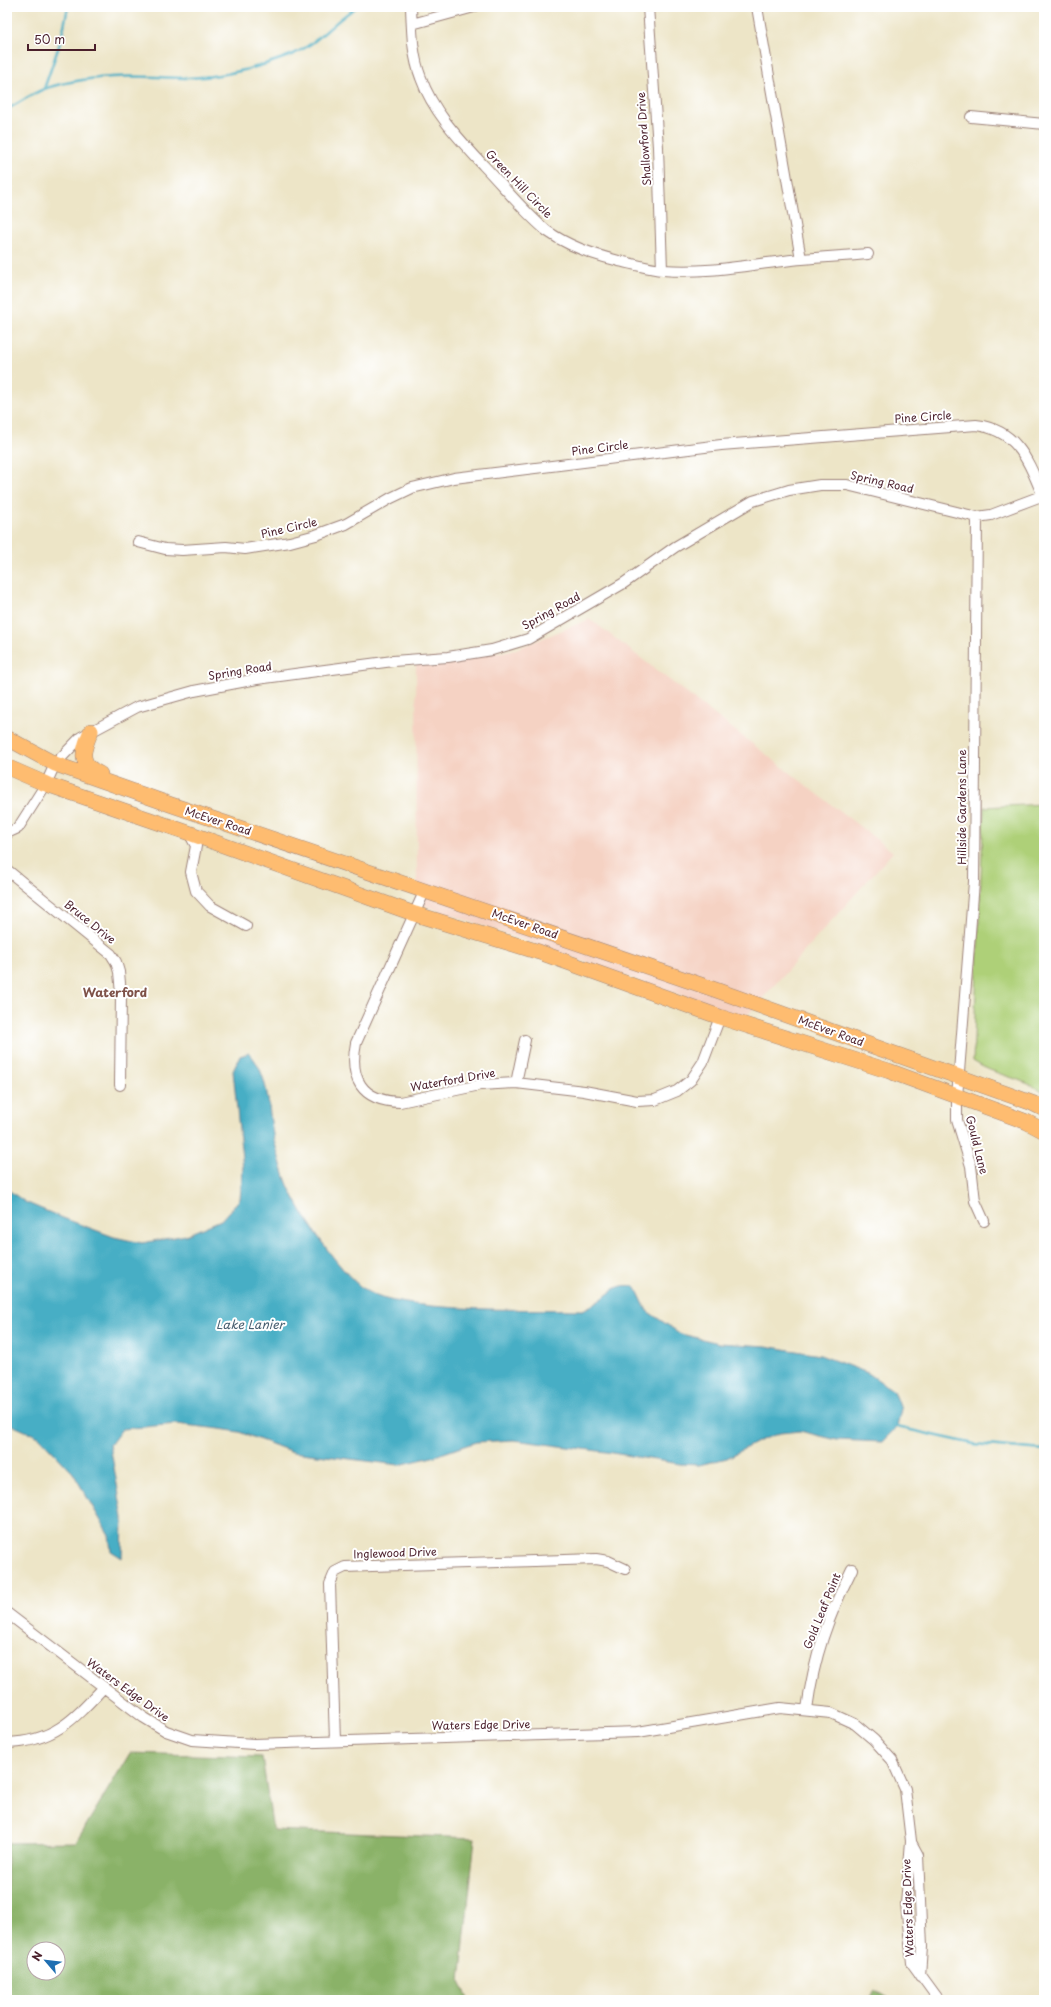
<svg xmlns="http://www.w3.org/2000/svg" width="1051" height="2007" font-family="'Playpen Sans',sans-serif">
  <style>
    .built { fill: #f5d2c3 }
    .green { fill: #aed078; stroke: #7c7852 }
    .forest { fill: #8ab268; stroke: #6a684a; fill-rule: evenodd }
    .water { fill: #46aec5; stroke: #486678 }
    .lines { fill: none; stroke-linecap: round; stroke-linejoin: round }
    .stream { stroke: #46aec5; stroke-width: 2.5 }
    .street-casing { stroke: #9c8279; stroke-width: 12 }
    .primary-casing { stroke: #9c8279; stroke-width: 16 }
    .street { stroke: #fff; stroke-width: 10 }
    .primary { stroke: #febc70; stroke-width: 15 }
    .labels { text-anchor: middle; stroke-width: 4; stroke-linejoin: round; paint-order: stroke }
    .street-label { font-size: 11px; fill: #4a1f2b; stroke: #fff }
    .neighbourhood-label { font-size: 12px; font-weight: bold; fill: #7e5148; stroke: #fff }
    .water-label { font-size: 12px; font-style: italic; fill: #485f70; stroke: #fff }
  </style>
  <rect width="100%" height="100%" fill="#fff"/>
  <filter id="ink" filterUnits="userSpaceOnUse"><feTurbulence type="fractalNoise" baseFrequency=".025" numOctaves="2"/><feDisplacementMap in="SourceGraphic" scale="8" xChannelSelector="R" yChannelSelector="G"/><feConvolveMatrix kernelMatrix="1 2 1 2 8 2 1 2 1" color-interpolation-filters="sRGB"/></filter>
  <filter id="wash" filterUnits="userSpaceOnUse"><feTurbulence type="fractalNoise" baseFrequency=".012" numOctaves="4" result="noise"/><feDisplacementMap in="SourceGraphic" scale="16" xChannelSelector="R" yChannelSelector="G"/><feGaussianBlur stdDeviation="0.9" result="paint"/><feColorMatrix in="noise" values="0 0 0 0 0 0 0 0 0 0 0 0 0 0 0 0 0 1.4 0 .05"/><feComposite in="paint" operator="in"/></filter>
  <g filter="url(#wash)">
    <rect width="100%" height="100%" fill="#ede5c7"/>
    <path class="built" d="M590 619 893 852 745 1018 417 903 416 660 511 651Z"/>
    <path class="green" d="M1044 804V1093C1023 1077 994 1076 973 1061L984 807Z"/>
    <path class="forest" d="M130 1753 262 1757 273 1830 475 1838 460 1981 469 2000H7V1843L76 1842ZM34 1949H58V1973H34Z
      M875 1990 893 2000H868Z"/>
    <path class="water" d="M249 1053C272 1077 267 1117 276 1147 280 1160 283 1173 288 1185 300 1213 345 1282 372 1294 384 1300 400 1302 413 1304 469 1311 526 1309 583 1310 588 1307 593 1305 597 1302 612 1293 614 1283 635 1286L647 1311 681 1334 719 1343 766 1346 820 1355 868 1373 894 1391 901 1409 897 1427 882 1442 837 1440 800 1431 780 1433 759 1441 727 1458 699 1465 680 1464 606 1452 514 1440 476 1442 432 1457 399 1465 293 1452 239 1432 220 1429 176 1424 122 1429 110 1445 123 1518 122 1558 111 1551 109 1535 73 1473 39 1437 7 1423V1189L25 1202 63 1218 114 1237 142 1243 186 1235 221 1220 240 1199 243 1168 233 1071 240 1056Z"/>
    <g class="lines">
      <path class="stream" d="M44 89 61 40 68 7
        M7 109C20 103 31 94 44 89 60 83 81 80 98 78 128 74 158 78 188 78 224 77 258 68 291 55 317 45 333 21 357 7
        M897 1427 974 1444 1044 1450"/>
    </g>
  </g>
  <g filter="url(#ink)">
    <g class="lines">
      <defs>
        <path id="street" d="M411 7C412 31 412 55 421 78 433 112 460 140 484 166 505 188 524 212 547 231 568 246 594 255 619 261 634 264 649 269 663 270 710 274 756 263 802 259 824 257 846 256 868 254
          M648 7 658 147 662 270
          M757 7 801 259
          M412 24 474 7
          M971 117 1044 124
          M977 517 974 882 957 1097V1120L971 1166 975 1201 984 1221
          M138 542 165 549 182 550 226 547 245 549 290 542 316 535 346 524 391 498 412 488 454 478 721 445 976 425C1018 430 1028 461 1043 496
          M7 833 18 828 46 784 55 764 81 737 137 707 194 691 257 679 393 661 448 657 492 650 528 639 624 583 675 547 753 501 789 490 820 485H847L977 517 991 515 1044 495
          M189 833 196 846 191 872 196 891 210 906 246 926
          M7 870 111 954 116 962 119 972 121 994 120 1085
          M425 890 356 1043C349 1078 361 1101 400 1102L480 1085 516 1083 584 1091 637 1101 655 1100 677 1091 691 1080 703 1062 720 1017
          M516 1083 525 1040
          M7 1613 143 1717 166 1731 192 1740 254 1744 638 1732 780 1708 831 1713 855 1724 874 1740 892 1760 905 1789 911 1841 906 1904 912 1963 939 2000
          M807 1709C814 1656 828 1617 852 1569
          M335 1741 330 1584 335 1572 345 1567 372 1566 596 1559 608 1561 625 1569
          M7 1743C54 1742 74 1719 104 1687
          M911 1842 918 1855 922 1947 920 1976"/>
        <path id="primary" d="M91 731C83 750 77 764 100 774
          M7 738 55 764 172 805 716 990 1032 1103 1044 1109
          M7 767 46 784 189 833 415 914 539 952 720 1017 889 1071 1027 1122 1044 1131"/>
      </defs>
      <use href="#street" class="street-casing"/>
      <use href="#primary" class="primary-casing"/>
      <use href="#street" class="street"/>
      <use href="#primary" class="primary"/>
    </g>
  </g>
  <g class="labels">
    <g class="street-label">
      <text transform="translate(644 139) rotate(-94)" y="4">Shallowford Drive</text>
      <text transform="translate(519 184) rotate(46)" y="4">Green Hill Circle</text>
      <text transform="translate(923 417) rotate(-4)" y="4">Pine Circle</text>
      <text transform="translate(600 448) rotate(-7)" y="4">Pine Circle</text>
      <text transform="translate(882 482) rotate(13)" y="4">Spring Road</text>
      <text transform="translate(289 528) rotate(-13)" y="4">Pine Circle</text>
      <text transform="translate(551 611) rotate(-29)" y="4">Spring Road</text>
      <text transform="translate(240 671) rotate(-9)" y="4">Spring Road</text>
      <text transform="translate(962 807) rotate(-90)" y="4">Hillside Gardens Lane</text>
      <text transform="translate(218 821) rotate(18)" y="4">McEver Road</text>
      <text transform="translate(90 922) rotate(39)" y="4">Bruce Drive</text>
      <text transform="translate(525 924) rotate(19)" y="4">McEver Road</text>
      <text transform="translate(831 1031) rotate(20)" y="4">McEver Road</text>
      <text transform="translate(453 1080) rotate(-10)" y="4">Waterford Drive</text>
      <text transform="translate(977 1145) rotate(76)" y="4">Gould Lane</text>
      <text transform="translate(395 1553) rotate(-2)" y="4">Inglewood Drive</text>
      <text transform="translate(822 1611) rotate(-68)" y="4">Gold Leaf Point</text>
      <text transform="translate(128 1690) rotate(36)" y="4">Waters Edge Drive</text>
      <text transform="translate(481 1725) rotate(-1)" y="4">Waters Edge Drive</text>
      <text transform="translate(908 1908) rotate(-92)" y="4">Waters Edge Drive</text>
    </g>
    <g class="neighbourhood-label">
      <text x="115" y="997">Waterford</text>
    </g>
    <g class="water-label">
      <text x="250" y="1329">Lake Lanier</text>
    </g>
  </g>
  <rect width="1051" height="2007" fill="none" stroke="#fff" stroke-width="24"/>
  <g transform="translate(46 1961) rotate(298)"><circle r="19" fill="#ffffff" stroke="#b7a5aa"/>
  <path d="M0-3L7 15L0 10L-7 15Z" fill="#1f6fb2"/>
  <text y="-6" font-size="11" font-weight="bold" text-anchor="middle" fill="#4a1f2b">N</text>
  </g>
  <path d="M28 44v6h67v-6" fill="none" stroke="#4a1f2b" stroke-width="2"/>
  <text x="34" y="44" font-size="12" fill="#4a1f2b" stroke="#ffffff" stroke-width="3" paint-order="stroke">50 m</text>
</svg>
